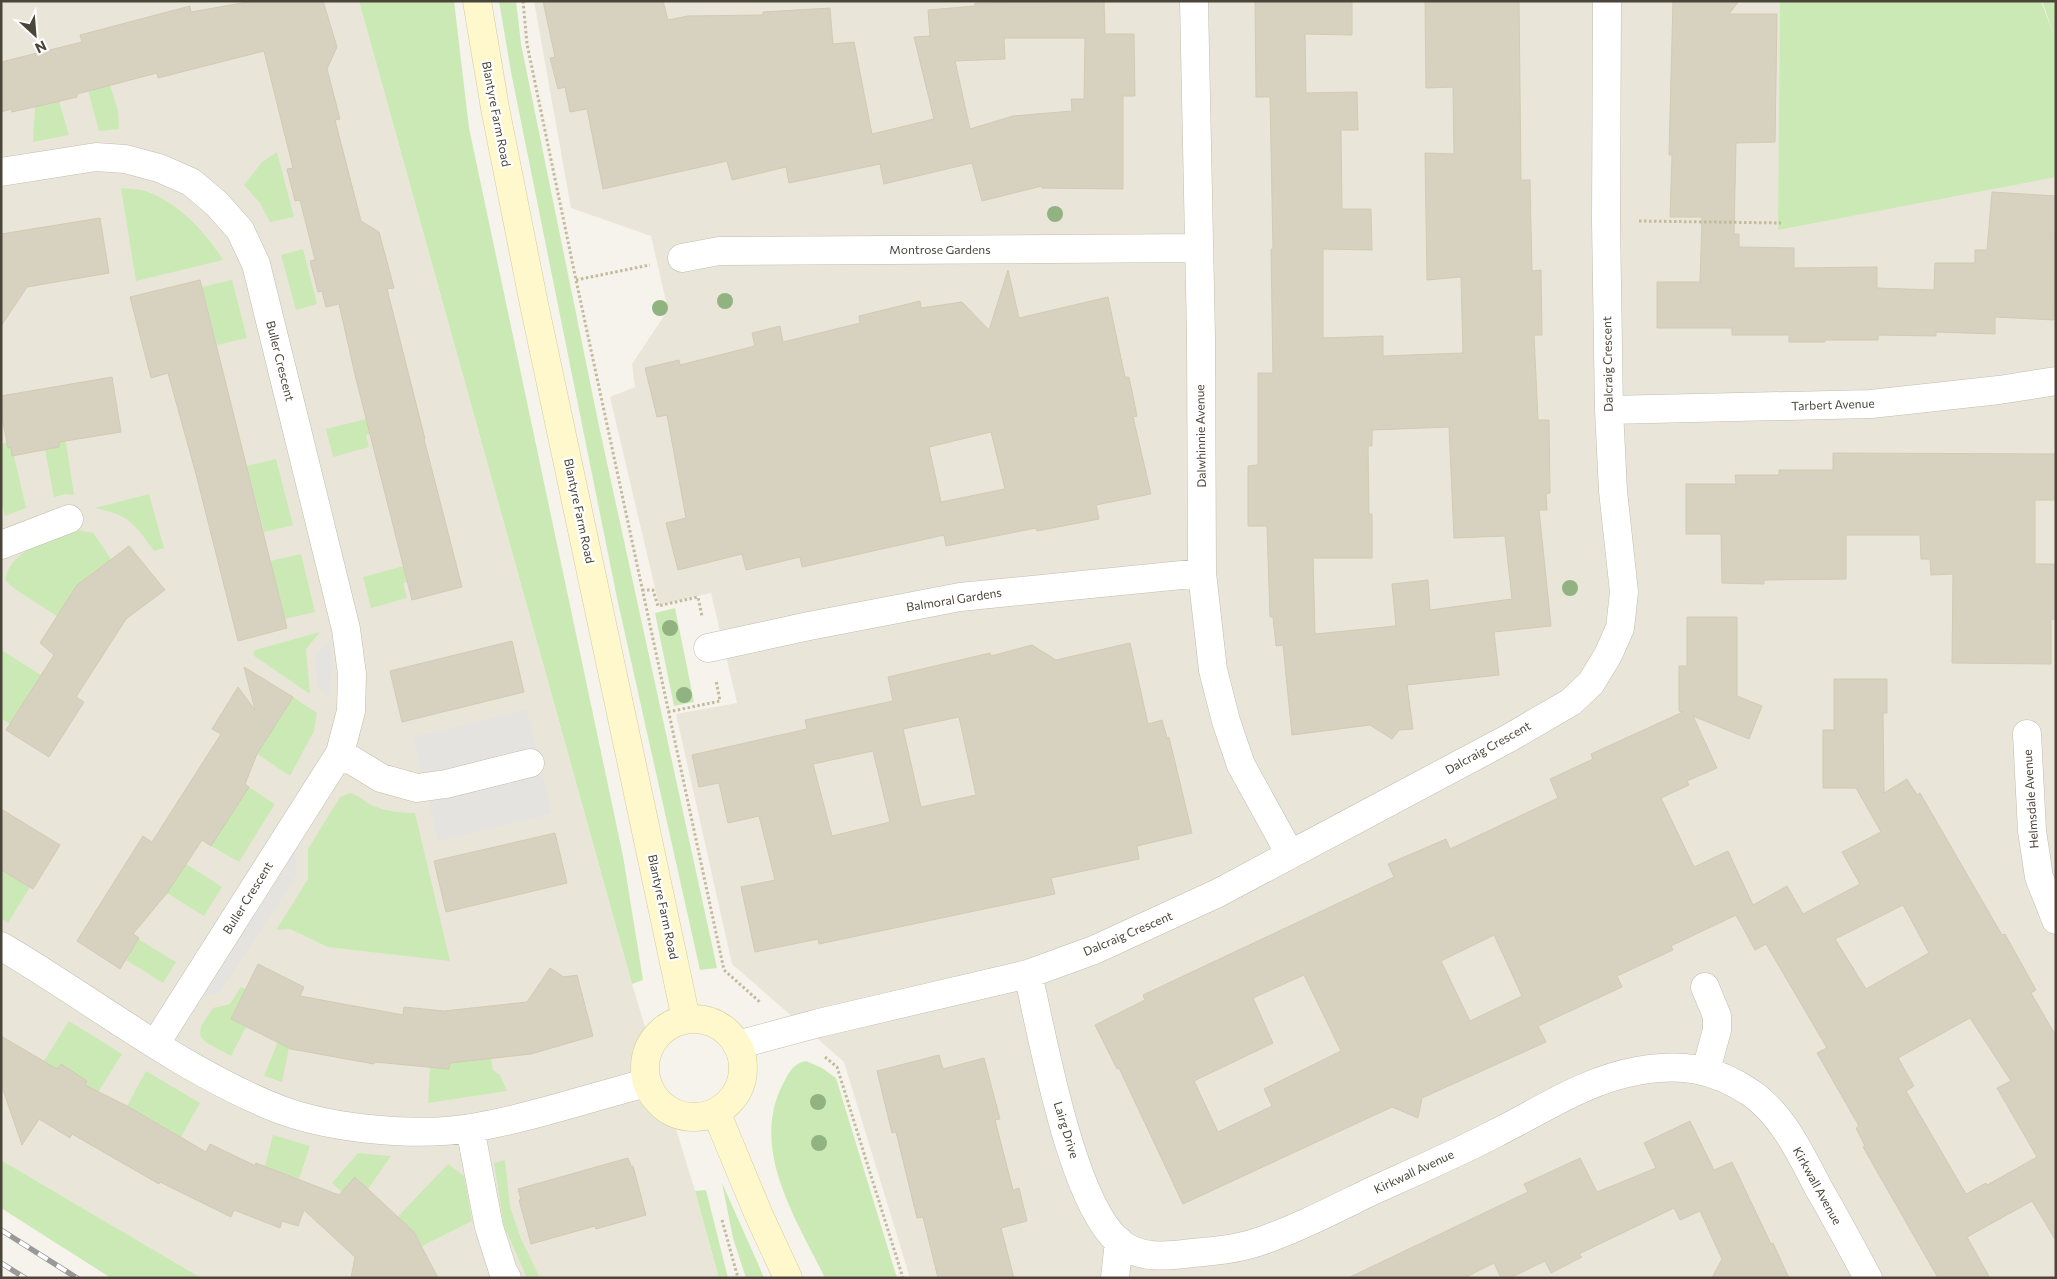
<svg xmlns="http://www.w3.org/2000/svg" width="2057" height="1279" font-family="Commissioner,sans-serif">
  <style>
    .residential { fill: #e9e6d9 }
    .green { fill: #cbe9b4 }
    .parking { fill: #e4e3df }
    .building { fill: #d7d1c0; stroke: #d2cab3; fill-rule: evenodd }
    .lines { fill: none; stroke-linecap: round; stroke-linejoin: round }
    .minor-casing { stroke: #c1bdad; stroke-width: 29 }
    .secondary-casing { stroke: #d5cc9b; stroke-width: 29 }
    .path { stroke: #c3ba9e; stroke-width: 3; stroke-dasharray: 2.5 2.5; stroke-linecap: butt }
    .minor { stroke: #fff; stroke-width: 28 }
    .secondary { stroke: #fef8cc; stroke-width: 28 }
    .rail-casing { stroke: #999; stroke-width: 5.5 }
    .rail { stroke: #fff; stroke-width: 4; stroke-dasharray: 11; stroke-linecap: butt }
    .tree { fill: #91b281 }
    .labels { text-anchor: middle; stroke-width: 4.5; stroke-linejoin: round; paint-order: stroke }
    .street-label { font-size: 12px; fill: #4a4539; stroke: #fff }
  </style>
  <rect width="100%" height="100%" fill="#f5f3eb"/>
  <path class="residential" d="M1 1H359L632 984 695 1191 719 1278H208L198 1276 1 1160Z
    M534 1H1780L1779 201 2056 177V1278H910L844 1062 732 964 676 714 737 703 711 593 659 605 610 397 635 387 632 364 668 310 651 236 571 208Z"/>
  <path class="green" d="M359 1H454L469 128 623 856 643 980 632 984Z
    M499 1H516L521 44 599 426 717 968 700 970 617 598 511 72Z
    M1780 1H2041L2055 38 2042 1H2056V177L1778 230Z
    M76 46 110 85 118 111 119 129 99 131Z
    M59 101 69 135 33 142 35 107Z
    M277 152 294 217 270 222 260 203 244 185 262 162Z
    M121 188C127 189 134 189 141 190 173 197 207 233 223 260L136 281Z
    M303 249 317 304 296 310 281 255Z
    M232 280 247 338 217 345 202 287Z
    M366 419 370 434 366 435 369 447 333 457 326 429Z
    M64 430 74 495 66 494 54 497 45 450 59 447 58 438Z
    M7 442 8 448 11 447 12 456H14L26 508 5 516 1 500V444Z
    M276 459 293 525 264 532 247 466Z
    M149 494 164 548 154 551C134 523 129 515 95 508Z
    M78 530 93 533 111 559 87 577 57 616 16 590 5 580C11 547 52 541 78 530Z
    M301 554 315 612 285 619 270 561Z
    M404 566 408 582 403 583 407 598 371 608 363 577Z
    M675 608 694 702 674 706 655 613Z
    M320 632 306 649 310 694 253 655 255 650Z
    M1 650 41 675 10 724 1 718Z
    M293 697 317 713 314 731 290 776 257 754Z
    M249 787 275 804 239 862 211 846Z
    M350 793C359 795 363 801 371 805 385 811 399 813 415 813L450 961 328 947 290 929 276 930 308 879V849L340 797Z
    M186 864 222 887 204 916 167 893Z
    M1 870 30 887 8 923 1 919Z
    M138 939 176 962 163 983 126 960Z
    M241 987 246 989 231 1019 246 1027 231 1056 205 1042 200 1035 201 1026 213 1008 230 1004Z
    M69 1021 122 1054 97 1094 84 1085 87 1081 61 1064 57 1069 44 1061Z
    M293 1029 282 1082 264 1076 281 1034Z
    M452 1034 491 1058 493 1070 500 1075 507 1091 428 1103 430 1067Z
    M806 1061 822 1068 836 1078 897 1278H825C797 1220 749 1149 783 1084 788 1074 793 1063 806 1061Z
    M146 1071 200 1103 181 1137 127 1106Z
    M273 1135 310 1146 299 1179 265 1166Z
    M358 1153 391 1156 368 1189 356 1177 342 1192 332 1183Z
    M1 1160 198 1276 208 1278H111L1 1208Z
    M505 1160 510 1207 521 1239 540 1278H527L504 1226 494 1163Z
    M448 1164 464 1176 472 1221 422 1246 415 1234 407 1239 387 1228Z
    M722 1183 759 1266 764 1278H746L733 1238Z
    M706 1190 728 1278H719L695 1191Z"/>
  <path class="parking" d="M330 640 332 661 329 700 317 686 316 653Z
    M527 709 552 814 438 841 413 737Z
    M295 851 296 876 219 993 204 996Z"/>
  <path class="building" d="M253 1H323L337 47 327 69 340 119 335 120 361 221 379 232 394 288 387 289 425 439H424L462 587 412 600 356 379 339 304 326 307 322 291 318 292 310 261 315 260 300 200 295 201 287 169 293 168 264 51 158 78 157 73 77 94V97L52 103 12 112 11 109 1 112V62L82 42 80 35 190 6 191 12Z
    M543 1H663L668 20 688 16 763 15V12L830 8 833 44 854 42 872 134 934 119 914 37 930 36 928 10 975 6V3L1104 1 1105 34H1134L1135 96H1123V189L1042 188V186L982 201 972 163 884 184 880 164 789 183 786 167 732 180 727 161 603 189 587 109 570 112 565 87 558 89 550 58 555 57ZM1004 38H1085L1084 99H1071L1072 111 1013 116 970 129 955 61 1005 59Z
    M1255 1H1352V35L1305 34 1306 93 1357 92 1358 130H1341L1342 209H1371L1372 250 1323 249V338L1383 336V356L1463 353 1461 277 1427 280 1425 153 1454 154 1453 87 1426 88 1425 1H1519L1521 180H1530L1532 271 1541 270 1542 335H1534L1538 420H1549L1550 493 1546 494 1547 510H1539L1551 626 1494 632 1499 675 1407 685 1413 729 1399 730 1392 739 1370 725 1292 735 1283 645 1276 646 1273 617H1270L1267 526H1248V466L1258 465V373H1273L1271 249H1273L1270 97H1256ZM1449 427 1454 538 1505 536 1512 599 1430 610 1428 580 1392 584 1396 626 1315 634 1313 558H1372V514H1369L1368 446H1372V430Z
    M1673 1H1739L1729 14H1777L1775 142 1736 143 1734 234H1739V247L1794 248V268L1877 267V288L1934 290 1935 263H1975V250H1987L1992 192 2056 196 2054 320 1995 317V334L1936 332V336L1878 335V340H1825V342H1789V335H1732V328H1657V282H1700L1702 217H1670L1672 155H1669Z
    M100 218 109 273 27 287 1 326V234Z
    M1008 270 1019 318 1108 297 1125 377H1129L1137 416 1133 417 1151 494 1096 505 1099 519 1037 531 1036 528 946 546 944 535 802 567 800 557 746 570 742 554 678 570 666 523 686 518 667 415 657 417 645 368 679 360 680 365 755 346 752 333 780 326 783 342 860 323 859 316 920 301 921 308 962 302 989 330ZM991 432 1005 489 941 502 929 447Z
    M200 280 287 628 238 641 196 474 168 373 151 378 130 297Z
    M112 377 121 432 59 442V447L12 456 11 447 8 448 1 412V396Z
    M1833 453 2056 454V500H2035V564H2056V619H2051V664L1952 663 1953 574 1931 575 1930 559H1921L1920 535H1846V579L1764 580V584L1722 583 1721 534H1686V484H1736L1735 475H1779V470H1833Z
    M129 546 165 590 126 619 76 697 84 702 49 757 6 730 54 655 40 643 77 585Z
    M1687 617H1737V696L1762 706 1749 739 1693 716 1717 768 1687 781 1689 785 1661 798 1694 867 1728 851 1753 905 1787 886 1803 914 1860 884 1842 852 1881 832 1856 788H1823V730H1834V679H1887V713H1883L1884 793 1907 779 1917 795 1920 793 2002 935 2005 934 2036 990 2031 993 2056 1036V1241L2032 1201 1967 1237 1990 1278H1938L1863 1147 1865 1146 1856 1128 1859 1126 1817 1053 1827 1048 1766 944 1755 950 1736 915 1671 946 1673 950 1617 976 1622 987 1538 1026 1546 1042 1422 1098 1418 1118 1392 1107 1183 1204 1119 1068 1117 1069 1095 1025 1145 1000 1143 995 1394 877 1388 864 1446 839 1450 849 1558 798 1550 779 1593 759 1591 754 1683 712 1679 711V666H1687ZM1903 905 1929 953 1866 989 1835 939ZM1494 935 1522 996 1470 1021 1441 961ZM1304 975 1341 1051 1264 1089 1272 1106 1218 1132 1194 1081 1273 1043 1253 998ZM1970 1018 2011 1081 1997 1088 2037 1157 1987 1185 1986 1183 1966 1194 1906 1091 1914 1086 1898 1058Z
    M512 641 524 692 402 722 390 671Z
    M1130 643 1148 724 1162 720 1167 738 1169 737 1192 833 1137 846 1139 859 1051 878 1055 894 819 944 818 939 755 952 741 887 775 880 759 816 728 823 719 783 699 787 692 755 807 729 805 720 893 701 888 677 990 653 991 656 1032 645 1056 660ZM959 717 976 795 921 807 903 729ZM873 751 890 822 832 836 813 764Z
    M244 667 293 697 257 754 245 784 249 787 211 846 202 840 167 893 133 934 139 938 120 969 77 941 143 836 152 842 221 734 212 729 238 687 255 710Z
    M1 809 60 845 33 889 1 870Z
    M555 833 567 883 446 912 434 861Z
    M258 964 304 987 300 996 403 1015 404 1007 444 1011 527 1002 550 968 564 977 577 975 593 1036 531 1054 450 1063 449 1069 375 1062 374 1064 291 1049 231 1019Z
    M1 1036 57 1069 61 1064 87 1081 85 1085 127 1106 206 1152 210 1144 258 1167 255 1164 256 1163 339 1195 355 1177 414 1232 438 1278H351L355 1257 304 1210 298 1226 282 1221 280 1228 234 1210 231 1217 160 1182 159 1184 72 1134 70 1138 39 1119 22 1145 1 1084Z
    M939 1055 943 1069 984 1058 1000 1119 995 1120 1013 1190 1019 1188 1027 1221 1001 1228 1014 1278H938L923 1217 917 1218 896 1132 892 1133 877 1071Z
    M1690 1121 1714 1170 1732 1162 1771 1244 1773 1243 1789 1278H1712L1722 1259 1700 1211 1680 1220 1674 1208 1579 1254 1582 1257 1551 1273 1545 1261 1510 1278H1501L1494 1263 1464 1278H1348L1528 1192 1524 1184 1580 1158 1597 1192 1656 1168 1644 1143Z
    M628 1158 631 1166H633L646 1215 596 1229 595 1226 531 1244 519 1200H521L518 1189Z"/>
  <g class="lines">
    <defs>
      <path id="minor" d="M1194 1 1201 337 1202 573 1213 670 1226 721 1241 765 1290 854
        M1 172 96 157 125 159 159 168 191 182 217 204 240 230 256 264 346 629 352 674 351 711 340 753 156 1043
        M682 258 719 251 1199 248
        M1609 410 1871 404 1999 390 2056 381
        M1 545 69 519
        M708 648 809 626 960 597 1202 573
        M2027 734 2032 831 2039 877 2056 920
        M340 753 381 778 417 788 446 784 530 763
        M1 946C93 1000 181 1071 281 1110 333 1129 416 1137 471 1128 530 1118 589 1098 646 1083
        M1028 974C1043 1038 1071 1201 1119 1242 1140 1260 1168 1256 1193 1253 1215 1251 1237 1249 1258 1242 1297 1229 1335 1209 1372 1191 1414 1172 1456 1154 1496 1133 1542 1110 1586 1080 1637 1071 1681 1063 1714 1068 1751 1093 1783 1115 1801 1155 1819 1189 1836 1218 1852 1248 1868 1278
        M1705 987 1717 1016V1030L1706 1070
        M737 1045 819 1023 1028 974 1094 950 1218 893 1509 738 1571 702 1591 683 1608 655 1620 628 1624 592 1613 491 1609 410 1606 221 1607 1
        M470 1128 489 1227 503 1271 507 1278
        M1115 1278 1119 1241"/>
      <path id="secondary" d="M477 1 495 108 534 304 686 1019
        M645 1068a49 49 0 1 1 98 0a49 49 0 1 1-98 0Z
        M716 1112 758 1213 788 1278"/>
    </defs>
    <use href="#minor" class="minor-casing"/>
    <use href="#secondary" class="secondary-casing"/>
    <path class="path" d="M523 1 527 44 576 280 724 970 761 1003
      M1639 221 1781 223
      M576 280 650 265
      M642 590H653L658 606 698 597 702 616
      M668 712 720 701 716 680
      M825 1057 837 1067 903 1278
      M722 1220 738 1278"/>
    <use href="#minor" class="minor"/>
    <use href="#secondary" class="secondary"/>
    <defs>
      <path id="rail" d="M1 1230 77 1278
        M1 1263 25 1278"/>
    </defs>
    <use href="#rail" class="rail-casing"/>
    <use href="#rail" class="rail"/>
  </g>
  <g class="tree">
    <circle cx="1055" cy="214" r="8"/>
    <circle cx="725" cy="301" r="8"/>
    <circle cx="660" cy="308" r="8"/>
    <circle cx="1570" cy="588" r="8"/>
    <circle cx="670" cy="628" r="8"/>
    <circle cx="684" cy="695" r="8"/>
    <circle cx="818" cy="1102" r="8"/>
    <circle cx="819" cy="1143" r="8"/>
  </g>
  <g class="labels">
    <g class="street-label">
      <text transform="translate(496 114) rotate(79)" y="4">Blantyre Farm Road</text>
      <text x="940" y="254">Montrose Gardens</text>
      <text transform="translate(280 361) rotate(76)" y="4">Buller Crescent</text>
      <text transform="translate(1608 364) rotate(-91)" y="4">Dalcraig Crescent</text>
      <text transform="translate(1833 405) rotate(-2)" y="4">Tarbert Avenue</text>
      <text transform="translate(1201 436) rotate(-91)" y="4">Dalwhinnie Avenue</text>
      <text transform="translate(579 511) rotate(78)" y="4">Blantyre Farm Road</text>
      <text transform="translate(954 600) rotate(-9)" y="4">Balmoral Gardens</text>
      <text transform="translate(1488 748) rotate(-29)" y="4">Dalcraig Crescent</text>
      <text transform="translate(2031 799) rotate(-94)" y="4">Helmsdale Avenue</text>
      <text transform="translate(248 898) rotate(-58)" y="4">Buller Crescent</text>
      <text transform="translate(663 907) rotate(78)" y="4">Blantyre Farm Road</text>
      <text transform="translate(1128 934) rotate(-23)" y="4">Dalcraig Crescent</text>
      <text transform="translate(1066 1130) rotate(73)" y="4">Lairg Drive</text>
      <text transform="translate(1414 1172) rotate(-25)" y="4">Kirkwall Avenue</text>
      <text transform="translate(1817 1186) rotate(61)" y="4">Kirkwall Avenue</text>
    </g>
  </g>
  <rect width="2057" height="1279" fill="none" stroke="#4a4539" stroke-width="5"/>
  <g transform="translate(35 35) rotate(154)" stroke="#ffffff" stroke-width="4" paint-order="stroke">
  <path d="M0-4L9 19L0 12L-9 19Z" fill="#4a4539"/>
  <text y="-8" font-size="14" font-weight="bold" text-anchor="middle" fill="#4a4539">N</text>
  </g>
</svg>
